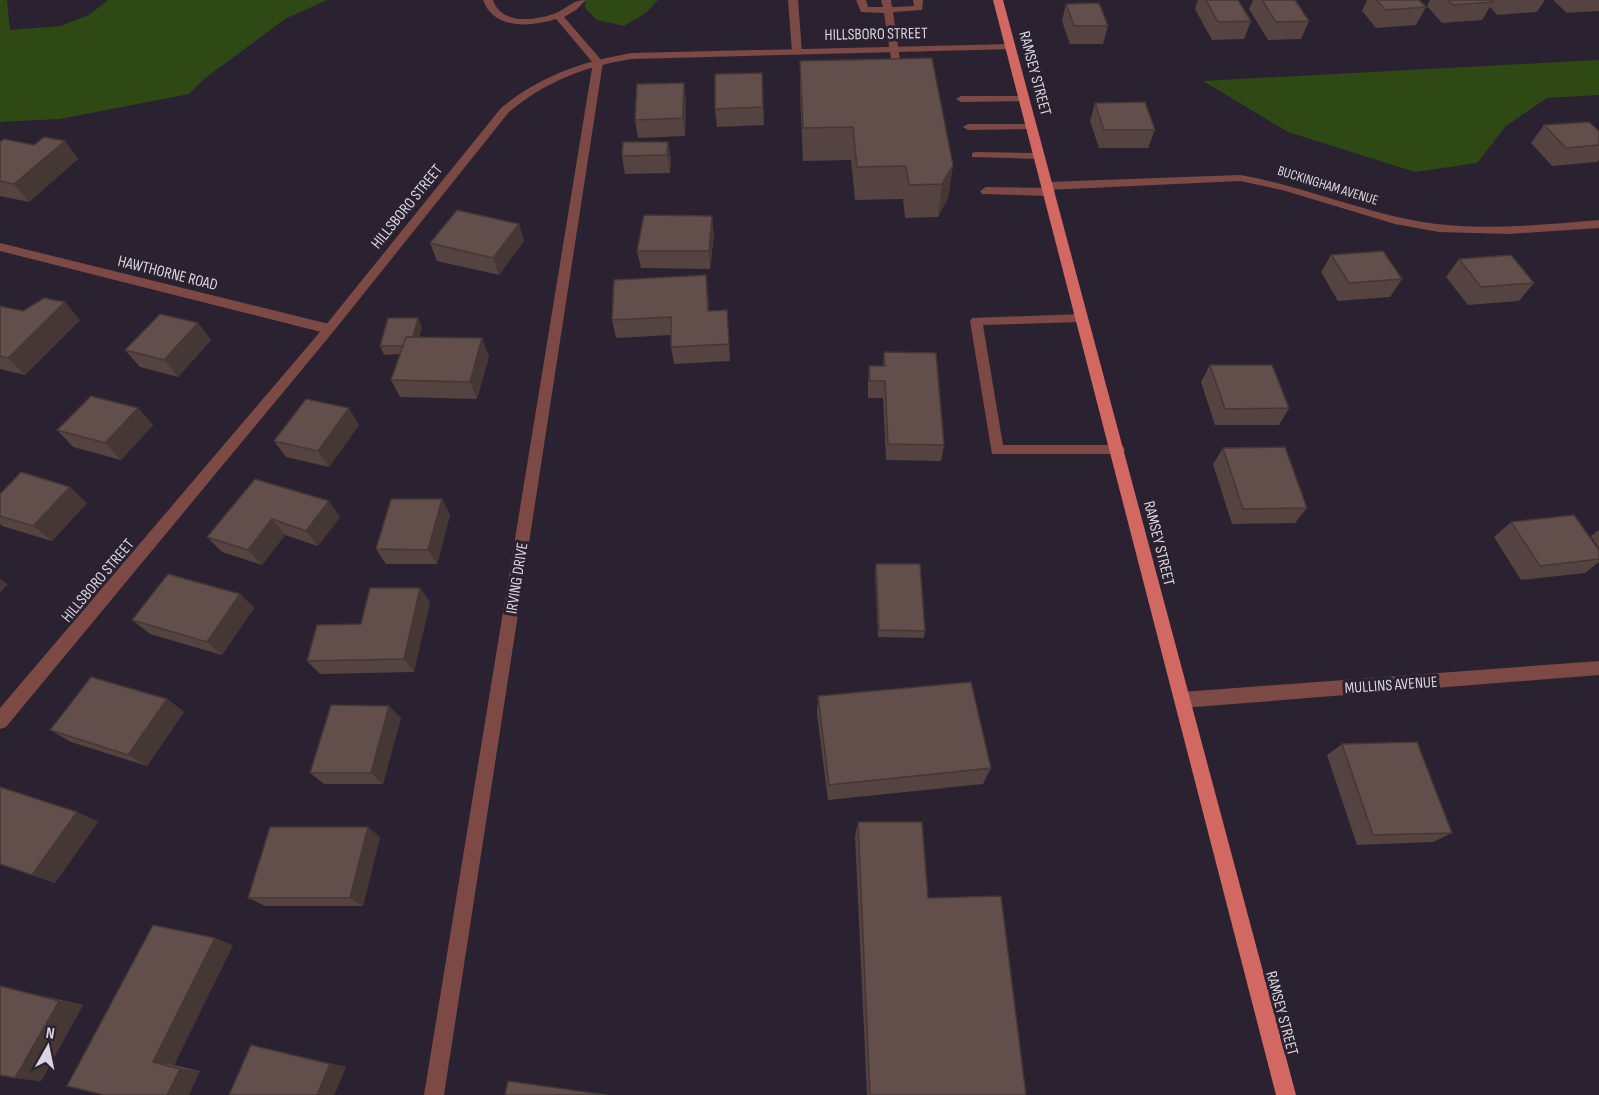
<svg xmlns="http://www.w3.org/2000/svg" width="1599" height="1095" font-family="'Sofia Sans Condensed',sans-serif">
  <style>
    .green { fill: #2e4913 }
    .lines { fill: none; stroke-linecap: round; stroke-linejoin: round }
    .service { fill: #7c4945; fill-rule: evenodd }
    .minor { fill: #7c4945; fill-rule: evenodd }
    .tertiary { fill: #7c4945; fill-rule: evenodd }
    .primary { fill: #d16861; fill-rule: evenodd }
    .wall { fill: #544340 }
    .shaded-wall { fill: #453734 }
    .building { fill: #624e4b; stroke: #453734; stroke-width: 1.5 }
    .labels { text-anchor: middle; stroke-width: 6; stroke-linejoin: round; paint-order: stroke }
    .far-street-label { font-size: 14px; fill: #dad5de; stroke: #2a2230 }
    .street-label { font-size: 16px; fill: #dad5de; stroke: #2a2230 }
  </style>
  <rect width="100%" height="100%" fill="#2a2230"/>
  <path class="green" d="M0 0H7L10 30 61 26 89 15 108 0H327L285 19 204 79 189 94 60 119 0 122Z
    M586 0H658L646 13 624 26 597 20 585 8Z
    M1599 60V95L1547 98 1506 126 1477 163 1415 172 1288 132 1203 81Z"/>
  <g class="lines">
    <path class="service" d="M483 0H493C501 25 535 21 556 13 568 8 572 0 586 0L576 10 564 17 603 62 594 64 556 19C530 27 494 30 483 0Z
      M788 0H798L802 52 797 55 792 52Z
      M856 0H866L868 7H883L881 0H891L892 7 914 6 913 0H923L922 10 893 12 902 73 893 71 884 13 861 12Z
      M1024 96 1028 97V101L961 102 956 99 961 96Z
      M1032 124 1037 127 1036 129 968 130 963 127 968 124Z
      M976 152 1039 153 1044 156 1039 159 972 157V153Z
      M986 187 1049 188 1055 192 1049 196 982 194 980 191Z
      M1082 314 1088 318 1082 322 983 325 1003 445H1118L1123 446 1125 450 1123 454H992L970 321 972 318Z"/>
    <path class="minor" d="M598 59 603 62 444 1095H424L593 62Z
      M1240 175C1300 185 1357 210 1417 221 1477 232 1539 225 1599 220V228L1508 234 1439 232 1395 224 1282 190 1240 181 1047 190 1041 186 1047 182Z
      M0 243 329 324 335 329 329 334 0 251Z
      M1599 661V675L1182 708 1176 705 1174 700 1176 695 1182 692Z"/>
    <path class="tertiary" d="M1011 44 1014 45V49L632 59C585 66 545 82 509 112L333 332 6 727 0 729V708L325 326 501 108C540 76 583 61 632 53Z"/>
    <path class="primary" d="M993 0H1003L1296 1095H1276Z"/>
  </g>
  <path class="wall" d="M1198 0H1238L1251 21 1244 39 1212 40 1195 9Z
    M1253 0H1295L1309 21 1301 39 1268 40 1249 9Z
    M1367 0H1419L1426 7 1416 25 1376 28 1362 11Z
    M1430 0H1545L1537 12 1497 15 1490 7 1482 20 1442 23 1427 6Z
    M1553 0H1599V11L1567 13Z
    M1066 4 1108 26 1103 44H1070L1062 21Z
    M800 61 953 165 948 198 938 217 905 218 903 199 855 200 851 160 803 161 800 93Z
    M762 73 764 125 717 127 715 109Z
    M686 101 685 136 638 138 635 120Z
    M1095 103 1155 130 1148 148H1099L1090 121Z
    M1544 125 1599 131V159L1597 162 1552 166 1531 143Z
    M65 141 78 159 29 202 0 196V142L34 145Z
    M668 142 671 160 670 173 625 174 622 156Z
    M519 224 524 241 499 275 437 261 430 243Z
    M714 234 710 269 641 268 637 251Z
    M1331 255 1402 279 1390 297 1338 301 1321 272Z
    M1459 259 1534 283 1519 301 1468 305 1446 277Z
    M708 293 709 311 727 310 730 361 674 364 671 347V335L616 338 612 320Z
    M0 306 23 311 80 320 25 375 0 369Z
    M198 323 211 340 178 377 140 367 125 350Z
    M422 327 419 337 489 356 477 399 400 397 391 380 400 354 384 355 380 346Z
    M884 352 944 445 941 461 886 460 883 398H868V383L869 366H883Z
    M1210 365 1289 408 1279 425H1215L1201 382Z
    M138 408 153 425 121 460 73 447 57 430Z
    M359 425 329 467 286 457 274 441Z
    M1223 448 1307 508 1295 523 1232 524 1213 464Z
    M255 479 340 517 318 546 285 535 262 565 222 552 207 537Z
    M0 494 87 503 52 541 2 526 0 524Z
    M442 499 450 515 437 564H386L376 549Z
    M1511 522 1599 550V562L1585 573 1521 580 1494 537Z
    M1599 530V548L1591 536Z
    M876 564 925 631 924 638 878 637 875 572Z
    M420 588 430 602 414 672 320 674 307 661 361 624Z
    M240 594 254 608 222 655 150 634 132 620Z
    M818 696 991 768 983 784 828 800 817 714Z
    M167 699 184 712 147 766 71 742 50 730Z
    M389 706 401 718 383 784H324L310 773Z
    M1342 744 1452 833 1433 842 1357 845 1327 755Z
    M0 787 77 812 98 822 55 883 0 864Z
    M858 822 928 898 1026 1095H867L855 836Z
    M380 837 363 906H265L248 898Z
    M233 945 174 1065 200 1071 104 1095Z
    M0 986 83 1005 41 1081 15 1078Z
    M251 1045 269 1049 346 1067 334 1095Z"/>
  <path class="shaded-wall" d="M684 83 686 101 685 136 683 118Z
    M65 141 78 159 29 202 14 184Z
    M668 142 671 160 670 173 667 155Z
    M953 165 948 198 938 217 942 184Z
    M712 216 714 234 710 269 709 251Z
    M519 224 524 241 499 275 493 258Z
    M706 275 708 293 710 328 708 311Z
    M65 302 80 320 25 375 8 358Z
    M418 318 422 327 414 354 410 346Z
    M198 323 211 340 178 377 164 360Z
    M482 338 489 356 477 399 470 382Z
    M138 408 153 425 121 460 105 443Z
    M349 408 359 425 329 467 318 451Z
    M70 487 87 503 52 541 33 526Z
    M442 499 450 515 437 564 428 550Z
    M329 501 340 517 318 546 306 531Z
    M272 519 285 535 262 565 248 550Z
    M0 579 8 584 0 593Z
    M420 588 430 602 414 672 404 659Z
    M240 594 254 608 222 655 207 642Z
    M167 699 184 712 147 766 128 755Z
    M389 706 401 718 383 784 371 773Z
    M77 812 98 822 55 883 32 875Z
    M368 827 380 837 363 906 350 898Z
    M215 938 233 945 174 1065 153 1062Z
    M59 1001 83 1005 41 1081 15 1078Z
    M330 1064 346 1067 334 1095H317Z
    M180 1069 200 1071 189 1095H167Z"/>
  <path class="building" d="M1206 0H1238L1251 21 1218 22Z
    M1262 0H1295L1309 21 1276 22Z
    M1376 0H1419L1426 7 1386 10Z
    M1448 0H1490L1493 2 1453 5Z
    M1099 3 1108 26H1074L1066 4Z
    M932 58 953 165 942 184 909 185 906 166 857 167 853 127 803 128 800 61Z
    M762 73 763 107 715 109V74Z
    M684 83 683 118 635 120 637 84Z
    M1145 102 1155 130H1104L1095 103Z
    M1589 122 1599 131V145L1566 148 1544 125Z
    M44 137 65 141 14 184 0 181V142L4 139 34 145Z
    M623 142H668L667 155 622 156Z
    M457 210 519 224 493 258 430 243Z
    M644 215 712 216 709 251H637Z
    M1383 251 1402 279 1349 283 1331 255Z
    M1511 255 1534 283 1481 287 1459 259Z
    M706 275 708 311 727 310 729 344 671 347V317L612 320 614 280Z
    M44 298 65 302 8 358 0 356V306L23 311Z
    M160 314 198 323 164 360 125 350Z
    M388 318H418L413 337H406L403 346H380Z
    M406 337 482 338 470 382 391 380Z
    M884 352 936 353 944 445 888 444 885 381H870L869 366H885Z
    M1210 365H1272L1289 408 1225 409Z
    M91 396 138 408 105 443 57 430Z
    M306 399 349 408 318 451 274 441Z
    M1285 447 1307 508 1243 509 1223 448Z
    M21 472 70 487 33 526 0 516V494Z
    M255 479 329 501 306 531 272 519 248 550 207 537Z
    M391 499H442L428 550 376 549Z
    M1574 515 1599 550V559L1540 566 1511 522Z
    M876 564H920L925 631 879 630Z
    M168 574 240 594 207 642 132 620Z
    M370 588H420L404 659 307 661 317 625 361 624Z
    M91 677 167 699 128 755 50 730Z
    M971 682 991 768 829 785 818 696Z
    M331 705 389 706 371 773H310Z
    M1417 742 1452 833 1373 835 1342 744Z
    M0 787 77 812 32 875 0 864Z
    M858 822H922L928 898 1001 896 1026 1095H870Z
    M270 827H368L350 898H248Z
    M153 925 215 938 153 1062 180 1069 167 1095H104L67 1086Z
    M0 986 59 1001 15 1078 0 1075Z
    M251 1045 330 1064 317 1095H229Z
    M508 1081 607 1095H505Z"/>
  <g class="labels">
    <g class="far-street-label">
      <text transform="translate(1328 185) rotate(17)" y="5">BUCKINGHAM AVENUE</text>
    </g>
    <g class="street-label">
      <text transform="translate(876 33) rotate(-1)" y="6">HILLSBORO STREET</text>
      <text transform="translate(1036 73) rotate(75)" y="6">RAMSEY STREET</text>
      <text transform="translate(406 206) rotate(-51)" y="6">HILLSBORO STREET</text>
      <text transform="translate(168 272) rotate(14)" y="6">HAWTHORNE ROAD</text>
      <text transform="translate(1160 543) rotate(76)" y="6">RAMSEY STREET</text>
      <text transform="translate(516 578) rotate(-81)" y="6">IRVING DRIVE</text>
      <text transform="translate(97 580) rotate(-50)" y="6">HILLSBORO STREET</text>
      <text transform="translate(1391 684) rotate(-4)" y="6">MULLINS AVENUE</text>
      <text transform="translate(1283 1013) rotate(75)" y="6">RAMSEY STREET</text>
    </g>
  </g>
  <g transform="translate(48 1047) rotate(9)" stroke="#2a2230" stroke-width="4.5" paint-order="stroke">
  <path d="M0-4.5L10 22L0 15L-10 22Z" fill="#dad5de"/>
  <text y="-9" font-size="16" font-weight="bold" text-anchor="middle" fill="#dad5de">N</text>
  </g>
</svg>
